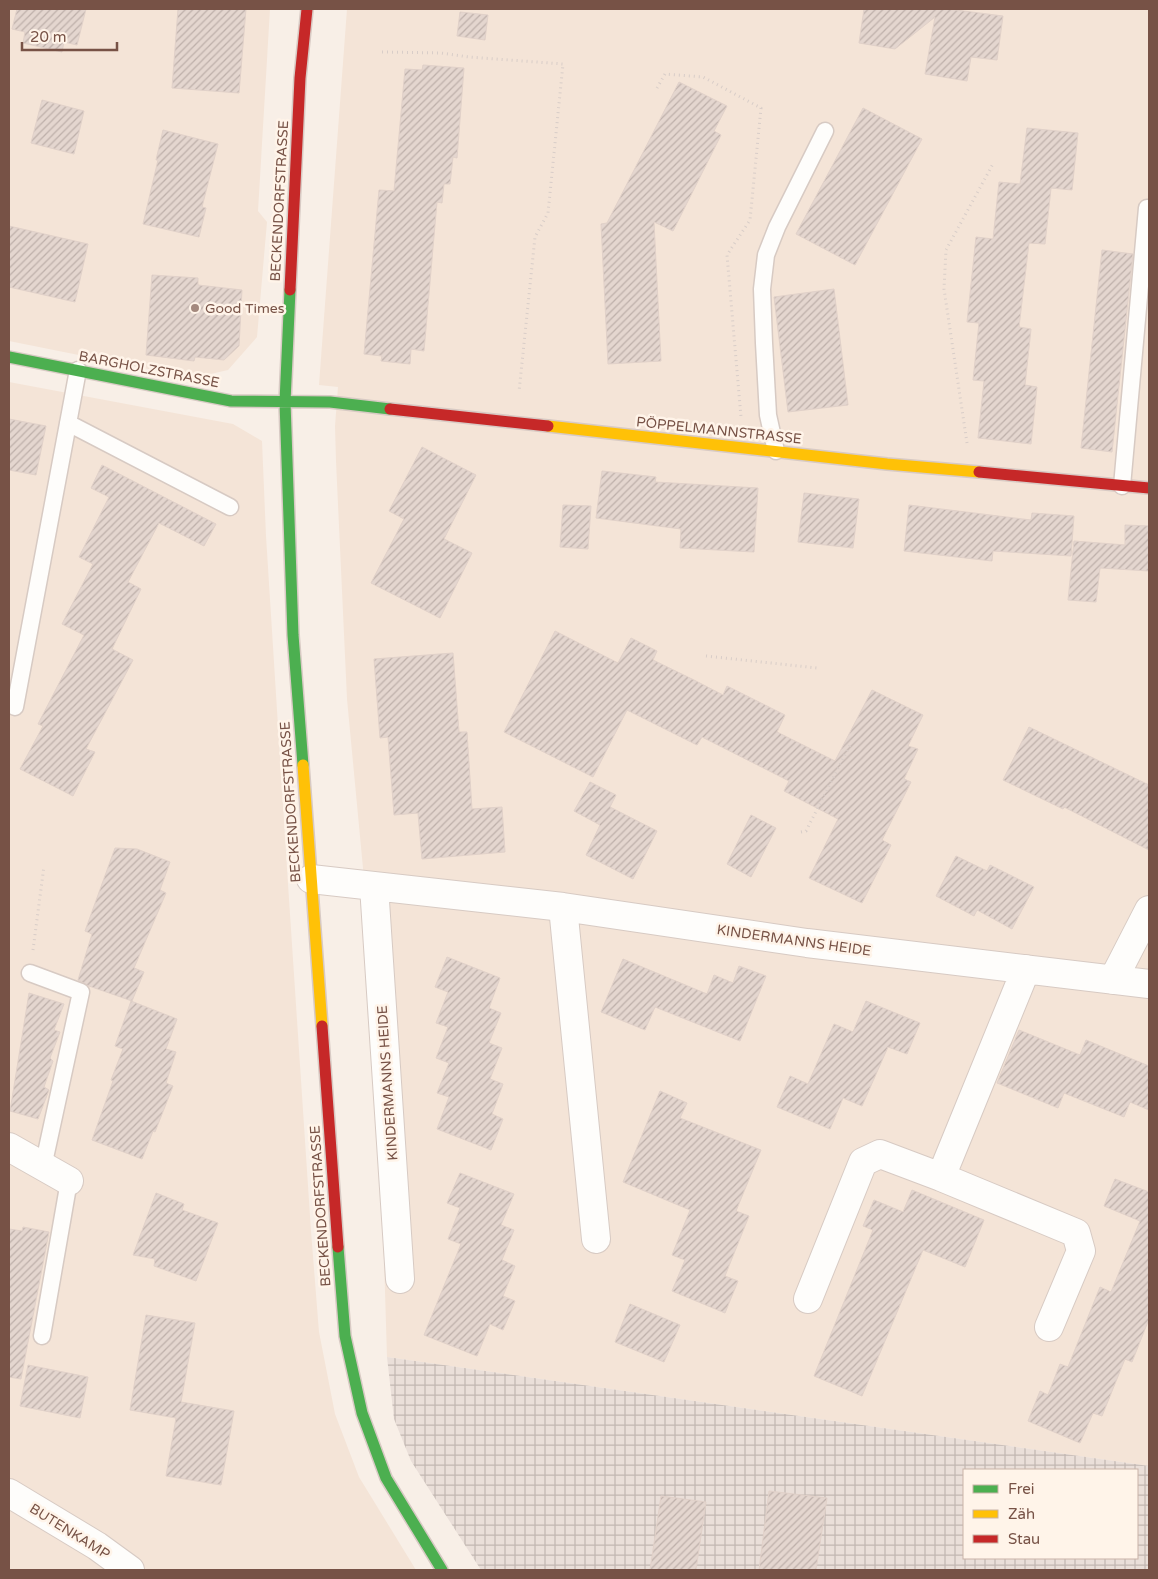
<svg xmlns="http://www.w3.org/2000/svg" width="1158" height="1579" font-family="'Varela Round',sans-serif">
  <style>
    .residential { fill: #f4e4d7 }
    .industrial { fill: url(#industrial-grid); fill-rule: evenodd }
    .building { fill: url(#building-hatch); stroke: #e1d1c9 }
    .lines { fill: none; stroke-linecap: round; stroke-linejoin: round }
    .lane-casing { stroke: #d7cac3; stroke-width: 19 }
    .street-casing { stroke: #d7cac3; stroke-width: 30 }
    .fast-casing { stroke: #d8cac4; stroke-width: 14 }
    .slow-casing { stroke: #d8cac4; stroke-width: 14 }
    .jam-casing { stroke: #d8cac4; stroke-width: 14 }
    .path { stroke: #d8cdc8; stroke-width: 3; stroke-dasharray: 1 4; stroke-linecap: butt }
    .lane { stroke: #fefdfb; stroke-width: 16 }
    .street { stroke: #fefdfb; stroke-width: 28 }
    .fast { stroke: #4caf50; stroke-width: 11 }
    .slow { stroke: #ffc107; stroke-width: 11 }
    .jam { stroke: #c62828; stroke-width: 11 }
    .poi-dot { fill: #a4897e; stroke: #fff4e9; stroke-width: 2 }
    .labels { text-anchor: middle; stroke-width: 5; stroke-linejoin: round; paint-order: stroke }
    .street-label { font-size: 14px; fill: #775246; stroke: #fff4e9 }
    .poi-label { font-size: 14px; fill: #775246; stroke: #fff4e9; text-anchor: start }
  </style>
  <defs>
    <pattern id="industrial-grid" width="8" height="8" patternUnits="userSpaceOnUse" patternTransform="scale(1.25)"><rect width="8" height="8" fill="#eadfd9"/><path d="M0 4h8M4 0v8" fill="none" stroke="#c2b7b2"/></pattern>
    <pattern id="building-hatch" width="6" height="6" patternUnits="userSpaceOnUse" patternTransform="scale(1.25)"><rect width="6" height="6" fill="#e4d6cf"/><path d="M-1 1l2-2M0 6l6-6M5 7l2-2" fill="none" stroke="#beb0aa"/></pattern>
  </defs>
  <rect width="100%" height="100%" fill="#f8efe7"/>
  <path class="residential" d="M9 9H270L258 211 267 222 257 337 228 370 193 378 9 341Z
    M347 9H1149V1466L387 1357 382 1192 363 868 347 699 336 461 335 426 338 387 319 385Z
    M9 382 233 424 262 441 266 536 288 884 311 1231 319 1332 335 1414 359 1477 416 1570H9Z"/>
  <path class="industrial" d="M387 1357 1149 1466V1570H481L411 1461 394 1419ZM964 1470H1137V1558H964Z"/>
  <path class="building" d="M17 9H86L77 45 64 42 62 52 23 43 25 32 12 29Z
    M178 9H246L239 93 172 88Z
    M864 9H948L1003 16 997 60 971 57 967 81 925 74 935 17 895 49 859 43Z
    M460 12 488 15 485 40 457 36Z
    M423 65 464 68 457 158 453 157 450 184H444L442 203 437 202 424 351 411 349 410 364 381 361 382 356 364 354 379 190 394 191 405 69 422 70Z
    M679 82 727 106 714 131 721 135 673 231 654 222 661 361 608 364 601 224 607 223Z
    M42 100 84 111 74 154 31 143Z
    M863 108 922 139 855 265 796 234Z
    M1027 128 1078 133 1072 190 1051 188 1045 244 1029 243 1019 327 1031 329 1025 385 1037 387 1031 444 978 438 984 381 973 380 979 323 967 322 976 237 993 239 999 182 1020 184Z
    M163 130 218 144 202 207 206 208 199 237 143 224 158 160H156Z
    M9 226 88 244 75 302 9 287Z
    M1102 250 1133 254 1112 452 1081 448Z
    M152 275 198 278V285L242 290 239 346 224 360 195 357 194 361 146 355Z
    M834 289 848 405 788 412 774 297Z
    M9 419 46 426 36 475 9 470Z
    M422 447 476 475 444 539 472 553 440 618 371 583 404 519 389 511Z
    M102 465 216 524 204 546 159 523 128 582 141 589 112 649 133 660 86 749 95 752 73 796 20 769 43 726 38 724 84 635 62 624 93 564 79 557 109 497 91 488Z
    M602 471 656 477 655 482 758 488 754 552 680 548 681 529 596 518Z
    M804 493 859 499 853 548 798 542Z
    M563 505 591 506 588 549 560 547Z
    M909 505 1031 520 1032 513 1074 516 1071 556 993 551 992 561 904 551Z
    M1125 525 1149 526V571L1100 568 1096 602 1068 600 1074 541 1125 545Z
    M555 631 618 663 631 638 657 651 653 660 694 680 723 695 727 686 785 715 777 732 835 761 872 690 923 715 908 746 918 749 904 779 911 782 882 840 891 845 862 903 809 878 838 819 784 791 789 781 702 737 697 745 627 710 593 777 504 732Z
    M453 653 459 732H467L472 809 502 807 505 852 422 859 418 813 394 815 388 737 380 738 374 659Z
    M1029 727 1149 785V850L1064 807 1063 809 1003 780Z
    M590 782 616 795 610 807 657 831 633 879 586 855 600 825 574 811Z
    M751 815 776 828 751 877 727 864Z
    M115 848 137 849 170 862 160 890 166 893 134 968 144 972 132 1001 89 986 78 980 92 934 85 931Z
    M956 856 987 871 990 865 1034 887 1012 929 977 910 974 916 936 896Z
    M447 957 500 978 489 1008 501 1013 489 1043 502 1048 490 1079 503 1084 492 1114 503 1119 491 1150 437 1129 449 1097 437 1093 449 1063 436 1058 448 1027 436 1023 448 992 435 987Z
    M623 959 707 994 714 975 733 983 739 966 766 976 740 1041 655 1007 645 1030 601 1012Z
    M29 993 64 1004 54 1030 60 1032 50 1058 53 1061 44 1087 49 1090 38 1119 10 1111Z
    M131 1001 177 1019 166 1049 176 1052 166 1083 173 1086 155 1132 153 1131 142 1159 92 1140 113 1081 111 1080 123 1049 115 1046Z
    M866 1001 920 1023 907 1054 888 1047 862 1106 843 1098 830 1129 777 1107 790 1076 808 1084 834 1024 853 1032Z
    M1019 1030 1080 1055 1086 1040 1149 1066V1110L1130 1102 1124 1117 1064 1093 1058 1108 997 1083Z
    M660 1091 687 1103 680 1118 761 1150 736 1211 749 1216 725 1276 738 1281 725 1313 672 1291 685 1260 672 1255 690 1210 623 1182Z
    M460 1173 514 1194 501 1225 514 1230 502 1260 515 1266 503 1296 515 1301 503 1330 490 1324 477 1356 424 1335 461 1244 448 1239 460 1208 447 1203Z
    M1115 1179 1149 1192V1319L1132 1362 1125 1359 1102 1416 1093 1413 1080 1443 1028 1421 1040 1391 1048 1395 1060 1364 1068 1367 1100 1287 1111 1292 1140 1221 1104 1206Z
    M912 1190 984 1220 965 1267 923 1250 862 1396 814 1376 873 1230 863 1226 874 1200 903 1212Z
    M156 1193 184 1204 182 1210 218 1223 196 1281 154 1266 155 1259 133 1255Z
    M23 1227 49 1232 21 1379 9 1377V1229L22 1231Z
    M630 1304 680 1325 664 1362 615 1342Z
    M146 1315 195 1323 181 1402 234 1411 221 1485 166 1476 176 1418 130 1410Z
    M28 1365 88 1377 80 1418 20 1406Z
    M769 1491 827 1498 816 1570H759Z
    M661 1496 706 1502 696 1570H650Z"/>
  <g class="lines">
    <defs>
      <path id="lane" d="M68 423 230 507
        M776 451 768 415 764 343 762 289 766 255 777 227 825 131
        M1122 486 1147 208
        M15 707 78 370
        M30 973 81 992 43 1167
        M42 1336 69 1181"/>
      <path id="street" d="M311 879 563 907 807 943 1149 984
        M374 886 400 1279
        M563 907 596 1239
        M1113 980 1149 910
        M9 1147 69 1181
        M941 1177 1026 969
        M808 1299 863 1162 880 1154 941 1177 1076 1233 1081 1251 1049 1327
        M9 1493 97 1546 130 1570"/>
      <path id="fast" d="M290 290 285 402 293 635 303 765
        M9 357 231 401 330 402 390 409
        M338 1247 345 1336 362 1413 386 1478 442 1570"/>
      <path id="slow" d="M548 426 887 464 979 472
        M303 765 322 1026"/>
      <path id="jam" d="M290 290 300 78 307 9
        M390 409 548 426
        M979 472 1149 488
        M322 1026 338 1247"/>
    </defs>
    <use href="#lane" class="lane-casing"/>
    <use href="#street" class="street-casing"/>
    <use href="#fast" class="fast-casing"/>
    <use href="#slow" class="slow-casing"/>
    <use href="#jam" class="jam-casing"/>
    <path class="path" d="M382 52 441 53 469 57 563 64 548 213 535 237 519 392
      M657 88 665 74 703 77 761 108 750 220 727 255 741 417
      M967 443 944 289 946 250 994 162
      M706 656 817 668
      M801 832 806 831 851 743
      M33 950 44 866"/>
    <use href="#lane" class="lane"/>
    <use href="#street" class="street"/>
    <use href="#fast" class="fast"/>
    <use href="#slow" class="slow"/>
    <use href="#jam" class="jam"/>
  </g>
  <circle class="poi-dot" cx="195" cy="308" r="5"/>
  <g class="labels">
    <g class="street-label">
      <text transform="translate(279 201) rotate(-87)" y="5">BECKENDORFSTRASSE</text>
      <text transform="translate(149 369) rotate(11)" y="5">BARGHOLZSTRASSE</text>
      <text transform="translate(719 430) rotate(6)" y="5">PÖPPELMANNSTRASSE</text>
      <text transform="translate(290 802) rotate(-94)" y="5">BECKENDORFSTRASSE</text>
      <text transform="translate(794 940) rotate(8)" y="5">KINDERMANNS HEIDE</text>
      <text transform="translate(387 1083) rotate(-94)" y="5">KINDERMANNS HEIDE</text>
      <text transform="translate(320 1206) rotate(-94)" y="5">BECKENDORFSTRASSE</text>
      <text transform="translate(70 1531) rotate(32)" y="5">BUTENKAMP</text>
    </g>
    <g class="poi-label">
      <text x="205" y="313">Good Times</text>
    </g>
  </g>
  <rect width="1158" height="1579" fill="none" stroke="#775246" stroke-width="20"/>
  <rect x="963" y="1469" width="175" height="90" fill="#fff4e9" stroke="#c9b3a8"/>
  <rect x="973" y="1485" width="25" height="8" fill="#4caf50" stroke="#c9b3a8"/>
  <text x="1008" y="1494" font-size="15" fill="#775246">Frei</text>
  <rect x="973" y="1510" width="25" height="8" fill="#ffc107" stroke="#c9b3a8"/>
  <text x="1008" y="1519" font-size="15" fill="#775246">Zäh</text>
  <rect x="973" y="1535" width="25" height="8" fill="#c62828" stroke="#c9b3a8"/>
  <text x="1008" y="1544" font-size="15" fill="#775246">Stau</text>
  <path d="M22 42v8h95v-8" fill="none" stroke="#775246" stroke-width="2.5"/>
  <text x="30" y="42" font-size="15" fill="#775246" stroke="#fff4e9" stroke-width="4" paint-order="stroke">20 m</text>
</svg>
